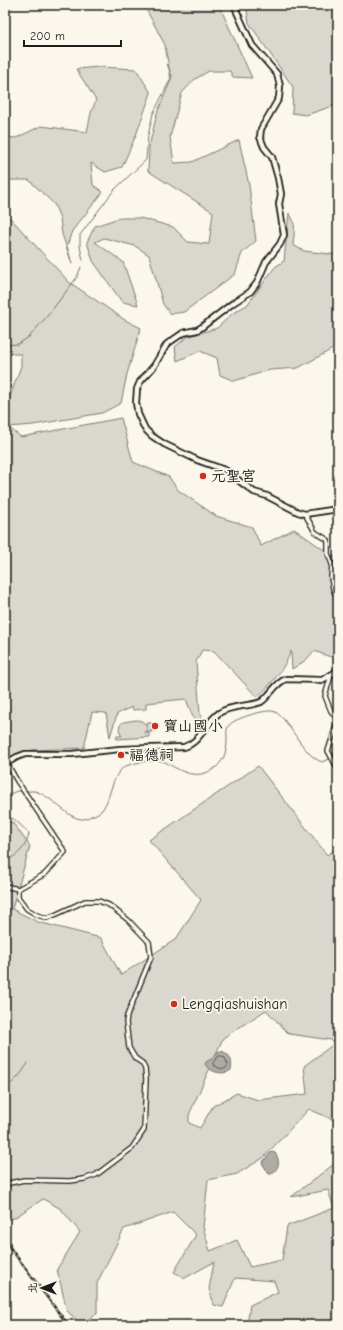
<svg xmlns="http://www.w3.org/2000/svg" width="343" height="1330" font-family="'Comic Neue','LXGW WenKai TC',sans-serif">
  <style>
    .green { fill: #dad7ce; stroke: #7b7a75 }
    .water { fill: #afaca5; stroke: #74726e }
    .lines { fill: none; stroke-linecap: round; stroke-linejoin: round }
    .shore { stroke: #575653; stroke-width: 1 }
    .stream { stroke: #74726e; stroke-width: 1 }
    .minor-casing { stroke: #1c1c1c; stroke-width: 6 }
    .tertiary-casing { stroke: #1c1c1c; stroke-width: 8 }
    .minor { stroke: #fbf7ec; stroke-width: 3.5 }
    .tertiary { stroke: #fbf7ec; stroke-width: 4.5 }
    .rail-casing { stroke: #1c1c1c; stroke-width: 2.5 }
    .rail { stroke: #fbf7ec; stroke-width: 1; stroke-dasharray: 3; stroke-linecap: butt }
    .poi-dot { fill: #c8321e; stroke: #fbf7ec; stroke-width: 1.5 }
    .labels { text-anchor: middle; stroke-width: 3.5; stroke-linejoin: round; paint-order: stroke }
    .poi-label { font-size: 15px; fill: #1c1c1c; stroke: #fbf7ec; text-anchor: start }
  </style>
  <rect width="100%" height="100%" fill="#fbf7ec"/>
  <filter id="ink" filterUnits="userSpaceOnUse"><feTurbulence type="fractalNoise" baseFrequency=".025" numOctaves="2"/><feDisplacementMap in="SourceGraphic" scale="8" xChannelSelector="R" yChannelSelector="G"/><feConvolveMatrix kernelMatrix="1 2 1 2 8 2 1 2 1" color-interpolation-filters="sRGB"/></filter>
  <g filter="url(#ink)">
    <path class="green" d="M129 5H219L252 78 233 77 230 71H209L195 79 182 93 170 137 174 163 192 162 239 140 249 185 256 241 242 253 235 274 184 312 170 314 163 304 149 255 135 246 104 238 95 242 123 262 138 305 122 302 93 261 87 242 95 226 119 218H140L173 227 188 242 209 244 213 212 148 171 149 147 157 113 171 80 165 45 146 9Z
      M246 5H338V107L333 106 306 115 292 113 293 87 249 23Z
      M99 67 136 69 151 93 136 135 122 167 105 172 91 163 93 185 103 192 72 231 67 246 72 264 62 234 60 218 54 204 29 180H5V137L16 138 41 126 87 132 91 113 96 100 76 69Z
      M289 213C297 223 294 233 293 245L304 251 338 255V346L298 368 270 370 234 381 220 375 217 358 200 351 177 361 175 347 187 337 217 328 233 313 247 305 275 267 284 261Z
      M5 214 12 220 69 282 125 320 141 328 127 374 121 403 102 413 33 425 8 427 21 437 121 418 133 462 169 477 178 490 216 516 252 527 261 546 294 529 336 558H338V653L331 657 314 651 306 660 292 669 291 651C285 668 271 685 257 697L214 651 202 650 196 662 200 714 203 723 198 730 186 699 146 703V709L133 710 132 707 117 714 110 737 106 713 92 712 84 748 32 750 5 762V410L21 366V354H13L5 344Z
      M136 720C142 720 146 723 147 729V723H152V732H147V730L145 733H149V737L117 739 116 736H122C118 731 118 726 123 722Z
      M258 766 327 855 338 848V1041L289 1034 266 1010 223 1038 189 1115V1123L200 1128 213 1106 237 1093 258 1100 307 1094 304 1066 338 1041V1128L336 1121 309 1109 263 1158 237 1174 208 1180 203 1227 210 1251 237 1240 250 1267 282 1260 287 1226 334 1208 328 1190 291 1197 338 1161V1325H247L250 1305 278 1292 274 1281 235 1278 223 1307 214 1305 209 1289 214 1262 185 1278 174 1272 196 1235 173 1212 124 1229 97 1283V1313L81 1324 67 1311 57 1269 80 1232 61 1209 43 1199 14 1218 5 1220V823L12 822 30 846 12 909 38 922 101 938 121 975 176 939 201 900 149 840Z"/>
    <path class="water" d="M221 1051C230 1053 233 1061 231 1070 224 1076 209 1072 205 1064L206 1062 213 1058 217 1052Z
      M273 1152 275 1153C281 1161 279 1169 271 1174H269L262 1163 270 1153Z"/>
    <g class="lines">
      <path class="shore" d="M219 1056H223L225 1058 228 1065 225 1069H221L213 1065V1063Z"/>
      <path class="stream" d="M83 260 80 247V235L114 190 146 160 148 135 153 114 172 76 167 64
        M5 345 18 344 29 337 49 314 77 277 81 267
        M333 755 338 747
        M25 791C28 791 31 791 34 791 51 794 68 820 83 819 86 819 89 817 91 816 95 815 99 813 102 810 112 798 111 770 129 765 136 762 154 760 162 761 165 762 169 764 172 766 186 774 198 778 212 770 224 763 227 751 227 739 227 735 226 730 228 727 231 719 263 710 272 711 287 713 301 755 322 762L331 758
        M5 796 17 791H22
        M5 816 14 819 29 833C28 845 17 858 5 860
        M5 1088C15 1082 22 1073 28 1063"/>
      <defs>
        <path id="minor" d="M305 514 315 532 328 540V554L332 564 331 578 333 589 338 599
          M338 638 336 641 338 647
          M338 668 331 675 325 696 331 711 338 720 328 751 338 769
          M5 886 18 889
          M5 1184 24 1180 70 1181 84 1179 96 1175 132 1148 144 1130 146 1079 145 1069 142 1063 135 1058 129 1048 126 1022 127 1016 151 957 149 942 128 920 109 905 99 901H85L57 914 47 918 37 915 27 909 18 897V889L45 874 65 852 17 781 7 763"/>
        <path id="tertiary" d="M235 5 237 12 252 45 277 74 280 86 279 98 261 129 260 137 264 147 272 157 278 178 281 194 279 204 284 235 280 244 266 262 257 283 250 292 233 303 202 327 197 330 183 333 167 344 154 366 140 382 137 389 136 403 138 414 145 429 152 436 164 444 197 460 225 470 254 492 267 496 298 512 305 514 338 509
          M5 764 17 757 25 754H72L120 749 184 747C201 742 205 723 219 713 231 705 248 707 261 702 271 695 275 683 286 679L322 680 338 671"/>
      </defs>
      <use href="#minor" class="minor-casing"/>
      <use href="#tertiary" class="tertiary-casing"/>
      <use href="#minor" class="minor"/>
      <use href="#tertiary" class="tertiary"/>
      <defs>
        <path id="rail" d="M5 1241 68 1325"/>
      </defs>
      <use href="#rail" class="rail-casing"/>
      <use href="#rail" class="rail"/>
    </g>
  </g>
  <g class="poi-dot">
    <circle cx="203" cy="476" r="4"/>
    <circle cx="155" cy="726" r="4"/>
    <circle cx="121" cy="755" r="4"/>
    <circle cx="174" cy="1004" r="4"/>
  </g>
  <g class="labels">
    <g class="poi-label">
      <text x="211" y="481">元聖宮</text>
      <text x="163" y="731">寶山國小</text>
      <text x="129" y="760">福德祠</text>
      <text x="182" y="1009">Lengqiashuishan</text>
    </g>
  </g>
  <rect width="343" height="1330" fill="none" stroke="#fbf7ec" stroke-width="20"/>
  <rect x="10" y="10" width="323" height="1310" fill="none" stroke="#1c1c1c" stroke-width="1.5" filter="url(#ink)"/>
  <g transform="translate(42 1288) rotate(270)" stroke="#fbf7ec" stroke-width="3" paint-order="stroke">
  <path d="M0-3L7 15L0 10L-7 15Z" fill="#1c1c1c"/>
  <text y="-6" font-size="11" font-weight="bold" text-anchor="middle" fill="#1c1c1c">北</text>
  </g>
  <path d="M24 40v6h97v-6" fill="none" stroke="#1c1c1c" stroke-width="2"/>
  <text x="30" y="40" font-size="12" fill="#1c1c1c" stroke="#fbf7ec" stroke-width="3" paint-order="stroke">200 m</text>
</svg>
